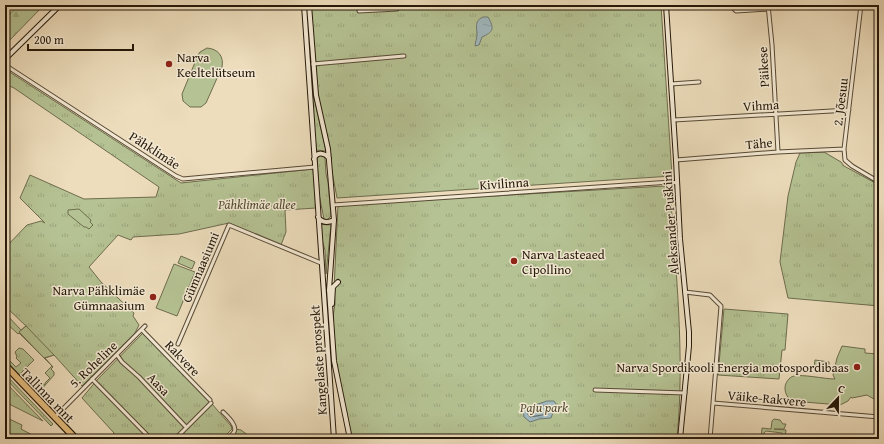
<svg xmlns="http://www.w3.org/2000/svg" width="884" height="444" font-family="'Gentium Book Plus',serif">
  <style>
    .grass { fill: url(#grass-tufts); stroke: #6d6d4e }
    .forest { fill: url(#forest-firs); stroke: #6d6d4e }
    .garden { fill: #b5c293; stroke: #6d6d4e }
    .water { fill: url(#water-ripples); stroke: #6f7875 }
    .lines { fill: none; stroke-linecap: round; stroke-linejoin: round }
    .shore { stroke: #626863; stroke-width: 1 }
    .street-casing { stroke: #574936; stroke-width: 5 }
    .secondary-casing { stroke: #251809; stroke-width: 6 }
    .highway-casing { stroke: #251809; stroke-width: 8 }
    .street { stroke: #f3e9d3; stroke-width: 3 }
    .secondary { stroke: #f3e9d3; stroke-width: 4 }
    .highway { stroke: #e6be7e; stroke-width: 5.5 }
    .poi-dot { fill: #8f2418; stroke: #f3e9d3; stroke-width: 1.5 }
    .labels { text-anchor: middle; stroke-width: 3; stroke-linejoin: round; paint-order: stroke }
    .poi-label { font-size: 13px; fill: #251809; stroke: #f3e9d3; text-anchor: start }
    .street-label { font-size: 13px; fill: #251809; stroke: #f3e9d3 }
    .park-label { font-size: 13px; font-style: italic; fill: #504b32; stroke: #f3e9d3 }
  </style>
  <defs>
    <pattern id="grass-tufts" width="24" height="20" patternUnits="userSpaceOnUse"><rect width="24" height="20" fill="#b5c293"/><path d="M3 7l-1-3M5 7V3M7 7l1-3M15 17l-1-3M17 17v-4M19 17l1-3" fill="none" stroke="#9ca67d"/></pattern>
    <pattern id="forest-firs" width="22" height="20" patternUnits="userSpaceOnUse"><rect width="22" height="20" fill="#b5c293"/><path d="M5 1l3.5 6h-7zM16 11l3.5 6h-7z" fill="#9ca67d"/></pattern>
    <pattern id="water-ripples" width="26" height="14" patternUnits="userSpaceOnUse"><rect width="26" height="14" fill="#a0b8bd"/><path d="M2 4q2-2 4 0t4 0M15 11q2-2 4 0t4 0" fill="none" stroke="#8a9da1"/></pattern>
  </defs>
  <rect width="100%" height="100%" fill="#edddbc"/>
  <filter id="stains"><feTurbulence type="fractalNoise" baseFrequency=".005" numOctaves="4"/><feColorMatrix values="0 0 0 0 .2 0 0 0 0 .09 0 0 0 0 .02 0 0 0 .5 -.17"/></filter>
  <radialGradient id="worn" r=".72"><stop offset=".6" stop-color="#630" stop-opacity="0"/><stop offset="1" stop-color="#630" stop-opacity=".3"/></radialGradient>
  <path class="grass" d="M311 5H661L672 176 337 198 315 81Z
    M5 69 181 183 313 169 316 208 285 210 286 232 281 245 229 223 179 234 133 237 131 240 118 235 89 267 101 282 134 313 133 316 139 325 135 333 82 386 54 355 45 358 53 367 51 369 54 372V375L41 390 35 384 40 386 43 384 45 385V383L50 378 45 373 52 366 19 333 18 334 5 322V313L21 330 26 326 5 306V248L27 225 41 221 45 223 20 198 30 175 84 199 156 197 159 187 14 88 5 84Z
    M313 93 326 151 316 150 312 94Z
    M824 152 841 162 844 166 879 185V306L788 298 780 262 788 196 796 162 800 153Z
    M320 155 324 156 325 158 326 174 328 182 331 216 327 220 324 219 319 194 317 159Z
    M665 186 670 189C676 272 685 356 677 439H350L335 360 333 317 335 304 334 289 338 205Z
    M321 224 331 225 326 274 325 250 322 240Z
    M724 309 788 314 785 350H782L779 379 718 375Z
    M144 332 206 397 231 426 232 429 222 439H116L113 435 114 433 82 398 97 380Z
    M19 348 23 349 34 360 18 376 5 362V356L16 367 21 363 16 358 17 357 15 352Z
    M5 374 53 424 51 426 5 378Z
    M5 382 43 421 5 402Z
    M5 417 22 425 21 429 40 439 5 438Z
    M235 429 241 430 253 439H226Z"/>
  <path class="forest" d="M19 5H44L5 45C5 22 1 21 19 5Z
    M26 326 54 355 44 358 19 332Z"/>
  <path class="garden" d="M207 48C218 49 224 56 222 67L206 103 201 107H190L183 101 182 94 198 55 200 52Z
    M79 209 91 220 90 222 93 225 89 229 86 227H84L68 214V210Z
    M181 256 195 262 192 269 178 263Z
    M174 264 195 272 177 316 156 308Z
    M842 346 865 349V353L879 354V402L867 395 852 398 851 397 848 401 840 405 792 401C788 398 785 394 785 388 785 383 789 377 794 376 802 374 825 379 835 379L833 375 837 358Z
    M815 360 829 362V370L814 368Z
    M774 419 780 420 783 424H786L784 429H774L786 430 785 439 782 433 766 431 764 433 763 439H761L762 428 771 429 772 421Z"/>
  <path class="water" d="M483 17H488C495 29 493 32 482 37L479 45 475 46C475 42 477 39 477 35 477 27 474 21 483 17Z
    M554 401 556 404 551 418 539 419 530 422 524 417 523 409 547 401Z"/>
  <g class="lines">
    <path class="shore" d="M548 405 550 407 548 414 530 417 528 415V411Z"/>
    <defs>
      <path id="street" d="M733 5 734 9 736 11 768 9
        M768 5 772 45 778 152
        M861 5 844 149 845 160 852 166 879 182
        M768 7 792 5
        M359 11 397 9 401 5
        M313 64 404 56
        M5 65 176 176 183 179 315 167
        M671 84 699 82
        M674 120 849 110
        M676 160 778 152 844 149
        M333 205 671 182 677 183
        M685 292 710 295 721 306 710 439
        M142 330 210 400
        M178 344 229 225 321 263
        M117 355 122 362 139 377 186 427
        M92 379 151 439
        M595 390 685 393
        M713 403 879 417
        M223 412C227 416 238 426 234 432 233 434 229 437 227 439
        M55 417 145 326
        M175 439 211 403"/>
      <path id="secondary" d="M304 5 334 439
        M309 5 316 95 328 149 334 220 329 290 334 361 350 439
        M666 5 676 160 680 239 689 332V346L680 439
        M5 59 60 5
        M314 159C317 151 325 153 329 158
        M318 217C322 223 328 223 334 220
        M332 304 333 287 338 282"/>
      <path id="highway" d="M5 365 76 439"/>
    </defs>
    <use href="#street" class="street-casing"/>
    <use href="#secondary" class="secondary-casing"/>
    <use href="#highway" class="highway-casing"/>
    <use href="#street" class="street"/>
    <use href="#secondary" class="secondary"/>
    <use href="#highway" class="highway"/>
  </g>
  <g class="poi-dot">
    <circle cx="169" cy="64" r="4"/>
    <circle cx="514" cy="261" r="4"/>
    <circle cx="153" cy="297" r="4"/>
    <circle cx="857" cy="367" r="4"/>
  </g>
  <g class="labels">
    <g class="poi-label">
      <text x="177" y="62">Narva<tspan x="177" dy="15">Keeltelütseum</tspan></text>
      <text x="522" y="259">Narva Lasteaed<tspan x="522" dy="15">Cipollino</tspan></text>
      <text x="145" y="295" text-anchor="end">Narva Pähklimäe<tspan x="145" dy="15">Gümnaasium</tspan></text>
      <text x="849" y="372" text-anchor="end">Narva Spordikooli Energia motospordibaas</text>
    </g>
    <g class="street-label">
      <text transform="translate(763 67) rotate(-93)" y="5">Päikese</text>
      <text transform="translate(840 102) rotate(-83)" y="5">2. Jõesuu</text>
      <text transform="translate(761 105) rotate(-3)" y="5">Vihma</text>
      <text transform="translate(759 143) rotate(-5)" y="5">Tähe</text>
      <text transform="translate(155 150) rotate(33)" y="5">Pähklimäe</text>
      <text transform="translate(504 183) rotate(-4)" y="5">Kivilinna</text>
      <text transform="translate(670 223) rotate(-94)" y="5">Aleksander Puškini</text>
      <text transform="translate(200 267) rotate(-67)" y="5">Gümnaasiumi</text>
      <text transform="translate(183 358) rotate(46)" y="5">Rakvere</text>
      <text transform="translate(318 360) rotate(-94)" y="5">Kangelaste prospekt</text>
      <text transform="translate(93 364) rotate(-44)" y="5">5. Roheline</text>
      <text transform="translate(159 384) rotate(46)" y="5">Aasa</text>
      <text transform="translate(48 395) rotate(46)" y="5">Tallinna mnt</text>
      <text transform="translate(767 398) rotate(5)" y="5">Väike-Rakvere</text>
    </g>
    <g class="park-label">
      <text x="257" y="209">Pähklimäe allee</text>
      <text x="544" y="412">Paju park</text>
    </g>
  </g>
  <rect width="884" height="444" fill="none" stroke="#edddbc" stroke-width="20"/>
  <rect x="6" y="6" width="872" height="432" fill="none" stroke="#251809" stroke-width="2"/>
  <rect x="10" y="10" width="864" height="424" fill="none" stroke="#251809"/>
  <g transform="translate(838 398) rotate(22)" stroke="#f3e9d3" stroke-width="3" paint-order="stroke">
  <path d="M0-3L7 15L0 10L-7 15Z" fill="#251809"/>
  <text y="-6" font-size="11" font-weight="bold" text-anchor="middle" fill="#251809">С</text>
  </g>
  <path d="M28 44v6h105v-6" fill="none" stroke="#251809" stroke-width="2"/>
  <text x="34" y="44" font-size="12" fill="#251809" stroke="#f3e9d3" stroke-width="3" paint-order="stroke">200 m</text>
  <rect width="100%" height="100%" filter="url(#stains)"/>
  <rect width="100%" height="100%" fill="url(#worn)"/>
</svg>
